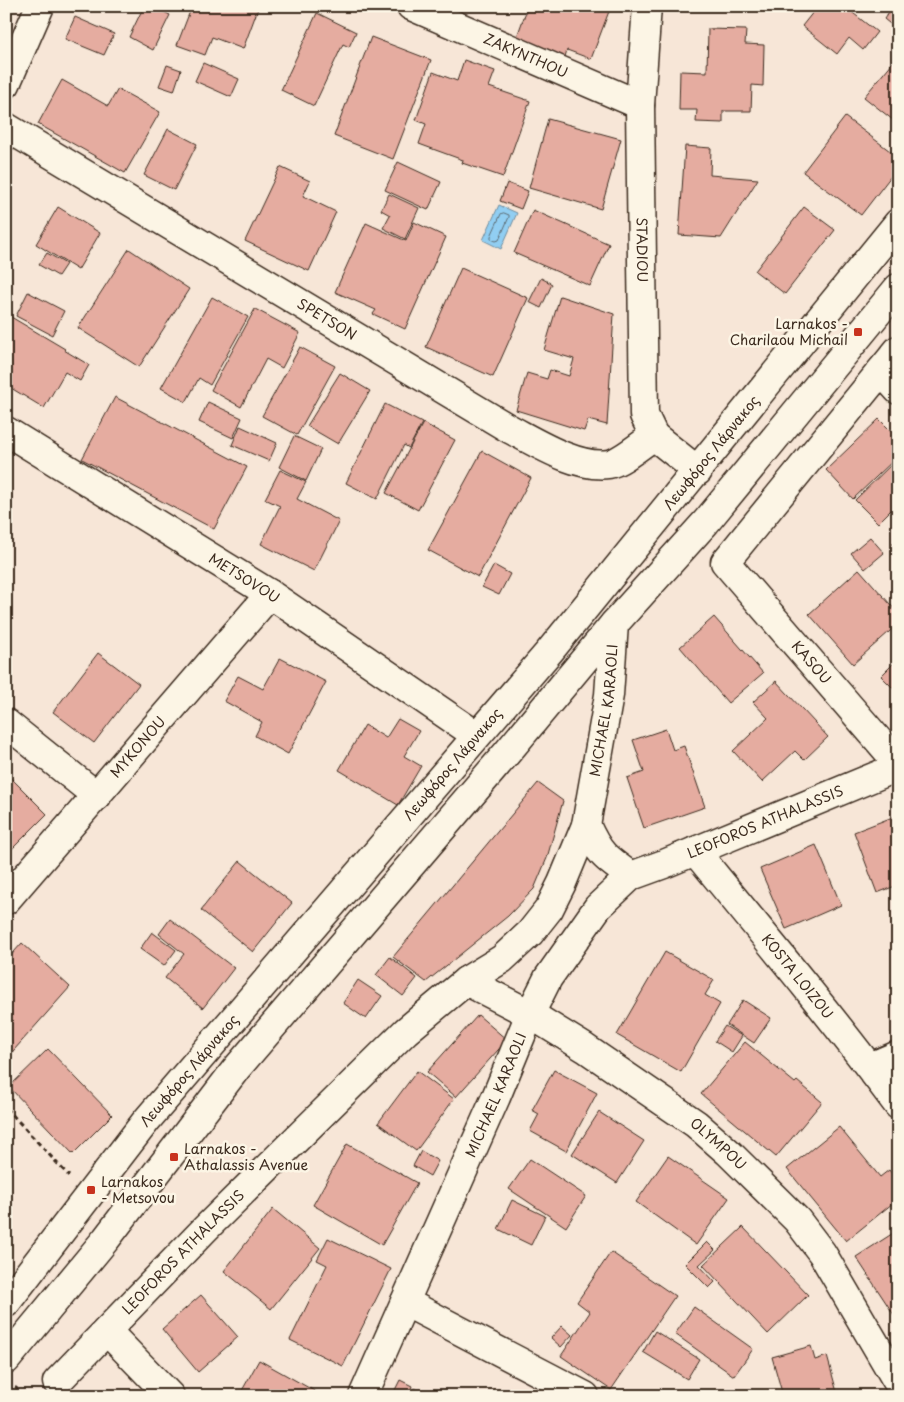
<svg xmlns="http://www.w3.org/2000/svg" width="904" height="1402" font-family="'Playpen Sans',sans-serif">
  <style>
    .water { fill: #91cef2; stroke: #6f8c9d }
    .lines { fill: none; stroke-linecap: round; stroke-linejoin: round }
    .shore { stroke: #5d6c73; stroke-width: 1 }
    .building { fill: #e5aca0; stroke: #3b2a1e }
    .street-casing { stroke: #3b2a1e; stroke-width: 31 }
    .secondary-casing { stroke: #3b2a1e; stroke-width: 31 }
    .path { stroke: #3b2a1e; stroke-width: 3; stroke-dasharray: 5 4; stroke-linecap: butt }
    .street { stroke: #fcf5e5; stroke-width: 28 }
    .secondary { stroke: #fcf5e5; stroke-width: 28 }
    .poi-dot { fill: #c8321e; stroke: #fcf5e5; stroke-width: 2 }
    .labels { text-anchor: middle; stroke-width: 5; stroke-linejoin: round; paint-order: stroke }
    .street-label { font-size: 14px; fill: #3b2a1e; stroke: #fcf5e5 }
    .poi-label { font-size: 14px; fill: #3b2a1e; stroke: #fcf5e5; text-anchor: start }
  </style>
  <rect width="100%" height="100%" fill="#f7e6d7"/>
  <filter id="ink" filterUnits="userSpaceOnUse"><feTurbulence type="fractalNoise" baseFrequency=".02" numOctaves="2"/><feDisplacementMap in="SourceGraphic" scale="10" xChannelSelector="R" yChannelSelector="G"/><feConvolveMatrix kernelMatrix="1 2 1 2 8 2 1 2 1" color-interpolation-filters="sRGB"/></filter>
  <g filter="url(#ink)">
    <path class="water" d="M499 205 517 213 501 249 483 240Z"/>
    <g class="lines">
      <path class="shore" d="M504 213 509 215V217L499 240 496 241 491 239V236L501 214Z"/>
    </g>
    <path class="building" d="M144 6H152L170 15 153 50 129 37Z
      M192 6H259L243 49 212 37 205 55 177 45Z
      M528 6H611L591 59 567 50 564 60 515 42Z
      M818 6H844L877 32 863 50 849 38 837 54 802 26Z
      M893 6H898V24L895 28 884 19Z
      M317 13 356 32 349 47 343 44 314 106 281 90Z
      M75 17 114 34 104 55 65 39Z
      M708 29 746 30 745 44 764 45 763 86 752 85 751 111H723V123L696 122 697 110H679L680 71 707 72Z
      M371 37 431 60 393 159 334 136Z
      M898 56V124L864 97Z
      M464 60 495 71 489 87 530 101 503 177 462 163 463 160 419 144 426 124 416 120 433 72 457 81Z
      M203 63 239 79 231 97 195 81Z
      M167 65 181 70 174 91 159 86Z
      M62 80 108 106 118 89 160 112 125 173 38 124Z
      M845 117 898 157V167L861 215 803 172Z
      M548 119 621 139 601 209 529 188Z
      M168 129 197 144 174 190 144 175Z
      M685 146 711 148 710 175 758 179 721 238 679 235Z
      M398 162 441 182 428 210 385 190Z
      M280 167 310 181 303 196 336 212 309 271 245 241Z
      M507 183 528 191 521 209 500 201Z
      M389 194 419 208 405 239 383 228 390 215 381 210Z
      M58 207 100 233 78 270 36 244Z
      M804 207 835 230 785 294 755 271Z
      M533 210 609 244 590 286 514 253Z
      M414 222 446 237 405 329 373 314 376 310 335 292 366 223 406 241Z
      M129 249 189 289 139 367 78 328Z
      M47 253 66 264 58 276 39 265Z
      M461 268 528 298 493 377 426 347Z
      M541 278 552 284 541 308 529 302Z
      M28 292 64 311 52 335 16 316Z
      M560 296 614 314 607 425 588 420 584 431 516 410 527 373 547 379 550 370 569 376 574 359 544 350Z
      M212 297 248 317 210 385 199 378 186 402 161 388Z
      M255 309 300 333 282 368 266 359 241 407 211 390Z
      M6 314 65 349 64 350 89 365 80 381 65 372 44 408 6 385Z
      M300 347 335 366 297 435 262 416Z
      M340 373 370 391 338 444 307 426Z
      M115 397 247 467 214 529 82 459Z
      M208 402 242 418 233 438 199 422Z
      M385 404 422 423 409 448 404 445 377 499 346 483Z
      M879 419 898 438V456L853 499 826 470Z
      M423 423 455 440 418 510 386 493Z
      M240 426 277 443 269 461 232 445Z
      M294 436 321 449 306 481 279 467Z
      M482 451 531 478 478 577 428 550Z
      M898 458V503L878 523 855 500Z
      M280 470 306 482 297 499 339 521 314 571 261 544 280 506 265 499Z
      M870 537 884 553 865 569 851 553Z
      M898 538V550L892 544Z
      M494 565 510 574 499 595 482 587Z
      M859 569 898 613V624L853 664 809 614Z
      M714 617 763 673 728 703 680 647Z
      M98 653 139 684 94 743 53 712Z
      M280 658 326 682 288 754 255 736 262 722 224 701 238 676 263 689Z
      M898 659V693L881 676Z
      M776 681 828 737 804 760 795 751 762 782 733 751 768 718 753 702Z
      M398 719 419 731 404 756 421 766 398 805 339 770 365 725 386 738Z
      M666 729 673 750 684 746 705 807 644 828 627 778 644 772 633 740Z
      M7 774 47 814 6 855V775Z
      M538 783 563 801 547 858 534 889 508 916 426 982 393 957Z
      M898 815V885L877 893 854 832Z
      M816 845 841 905 786 929 760 869Z
      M240 861 292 903 253 952 201 910Z
      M170 919 234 968 203 1008 165 978 184 954 159 934Z
      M152 932 176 950 164 966 140 949Z
      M22 943 70 987 6 1059V961Z
      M665 952 714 980 705 995 720 1004 681 1072 617 1035Z
      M390 957 417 978 403 996 376 975Z
      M358 980 382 996 366 1019 343 1003Z
      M743 1000 771 1018 754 1043 727 1025Z
      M478 1015 507 1040 456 1097 427 1072Z
      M725 1026 742 1036 732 1052 715 1041Z
      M745 1042 795 1083 797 1081 822 1102 776 1157 701 1094Z
      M48 1049 112 1115 73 1154 9 1087Z
      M554 1070 597 1093 566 1151 530 1131 539 1114 532 1110Z
      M417 1071 454 1099 416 1151 378 1123Z
      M599 1112 644 1141 617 1183 572 1154Z
      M839 1127 880 1177 889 1170 898 1181V1199L846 1241 787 1169Z
      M347 1144 417 1183 382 1245 313 1205Z
      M421 1151 438 1161 430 1176 413 1166Z
      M668 1156 729 1198 696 1245 636 1202Z
      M530 1159 586 1196 566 1227 509 1189Z
      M512 1200 545 1216 531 1245 498 1229Z
      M273 1209 320 1248 271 1309 224 1271Z
      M743 1227 808 1295 768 1334 703 1265Z
      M898 1230V1321L856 1257Z
      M328 1238 391 1269 343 1366 290 1340 327 1265 317 1260Z
      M707 1242 715 1250 699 1265 715 1282 709 1288 685 1264Z
      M611 1252 675 1296 611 1390 561 1356 590 1312 577 1302Z
      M201 1295 238 1337 198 1372 162 1329Z
      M694 1307 753 1349 734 1376 675 1334Z
      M562 1326 572 1335 561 1347 551 1338Z
      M655 1331 699 1359 687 1379 643 1352Z
      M811 1346 815 1360 827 1356 838 1396H783L772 1357Z
      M259 1360 318 1393 317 1396H239Z
      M400 1380 412 1386 408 1396H392Z
      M414 1388 433 1396H410Z"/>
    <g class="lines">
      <defs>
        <g id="street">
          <path id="s1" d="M411 6 640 105"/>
          <path d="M6 84 40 6"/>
          <path id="s2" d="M6 127 508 428C535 442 577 469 609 464 621 462 643 443 654 436"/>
          <path id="s3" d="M898 350 725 562 898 763"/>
          <path d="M881 371 898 390"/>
          <path id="s4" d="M6 431 270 594 476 735"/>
          <path d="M6 723 97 796"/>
          <path d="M586 825C599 854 605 858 631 876"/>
          <path id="s5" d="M695 851C764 935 833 1018 898 1105"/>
          <path id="s6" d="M6 900 270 594"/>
          <path id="s7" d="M466 981 530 1014 585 1048 696 1124 728 1152 797 1220 822 1253 898 1383"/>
          <path d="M870 1067 898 1055"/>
          <path d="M405 1302 585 1396"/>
          <path d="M107 1331 170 1396"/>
          <path id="s8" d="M57 1382 205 1229 406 1031 466 981 502 959 530 933 549 909 562 883 586 825 609 695 614 624"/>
        </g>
        <g id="secondary">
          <path id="s9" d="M647 6 640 105 644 415 654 436 698 471"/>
          <path id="s10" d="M6 1303 146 1121 549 652 898 223"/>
          <path d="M6 1360 106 1239 236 1069 506 754 614 624 706 522 898 288"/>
          <path id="s11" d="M363 1396 496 1097 530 1014 548 978 598 907 631 876 664 864 898 767"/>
        </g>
      </defs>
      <use href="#street" class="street-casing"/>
      <use href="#secondary" class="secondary-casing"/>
      <path class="path" d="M6 1108 69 1176
        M10 1396 17 1387"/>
      <use href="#street" class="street"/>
      <use href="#secondary" class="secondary"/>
    </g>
  </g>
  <g class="poi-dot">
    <rect x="853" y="327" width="10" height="10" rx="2.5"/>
    <rect x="169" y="1152" width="10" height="10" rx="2.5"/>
    <rect x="86" y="1185" width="10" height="10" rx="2.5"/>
  </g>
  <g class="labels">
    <g class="street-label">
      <text dy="5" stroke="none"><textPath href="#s1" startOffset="125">ZAKYNTHOU</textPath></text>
      <text dy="5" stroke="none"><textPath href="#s9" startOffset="244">STADIOU</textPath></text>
      <text dy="5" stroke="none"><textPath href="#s2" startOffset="374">SPETSON</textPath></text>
      <text dy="5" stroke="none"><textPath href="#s10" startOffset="1105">Λεωφόρος Λάρνακος</textPath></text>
      <text dy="5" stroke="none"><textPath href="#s4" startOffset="280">METSOVOU</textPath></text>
      <text dy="5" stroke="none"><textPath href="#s3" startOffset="406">KASOU</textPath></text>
      <text dy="5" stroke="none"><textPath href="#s8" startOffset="892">MICHAEL KARAOLI</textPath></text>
      <text dy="5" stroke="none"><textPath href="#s6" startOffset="202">MYKONOU</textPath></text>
      <text dy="5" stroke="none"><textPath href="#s10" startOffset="700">Λεωφόρος Λάρνακος</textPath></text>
      <text dy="5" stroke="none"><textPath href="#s11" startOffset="734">LEOFOROS ATHALASSIS</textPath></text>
      <text dy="5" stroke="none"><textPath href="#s5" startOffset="162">KOSTA LOIZOU</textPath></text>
      <text dy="5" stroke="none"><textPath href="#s10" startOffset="296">Λεωφόρος Λάρνακος</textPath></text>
      <text dy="5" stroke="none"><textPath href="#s11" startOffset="329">MICHAEL KARAOLI</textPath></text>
      <text dy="5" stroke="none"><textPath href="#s7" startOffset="301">OLYMPOU</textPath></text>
      <text dy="5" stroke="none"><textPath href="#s8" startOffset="181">LEOFOROS ATHALASSIS</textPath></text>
    </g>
    <g class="poi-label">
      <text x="848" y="329" text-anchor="end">Larnakos -<tspan x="848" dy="16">Charilaou Michail</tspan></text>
      <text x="184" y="1154">Larnakos -<tspan x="184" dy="16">Athalassis Avenue</tspan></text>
      <text x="101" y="1187">Larnakos<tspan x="101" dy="16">- Metsovou</tspan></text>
    </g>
  </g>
  <rect width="904" height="1402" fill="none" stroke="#fcf5e5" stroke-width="25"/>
  <rect x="12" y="12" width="879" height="1377" fill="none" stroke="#3b2a1e" stroke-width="2" filter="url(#ink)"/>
</svg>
